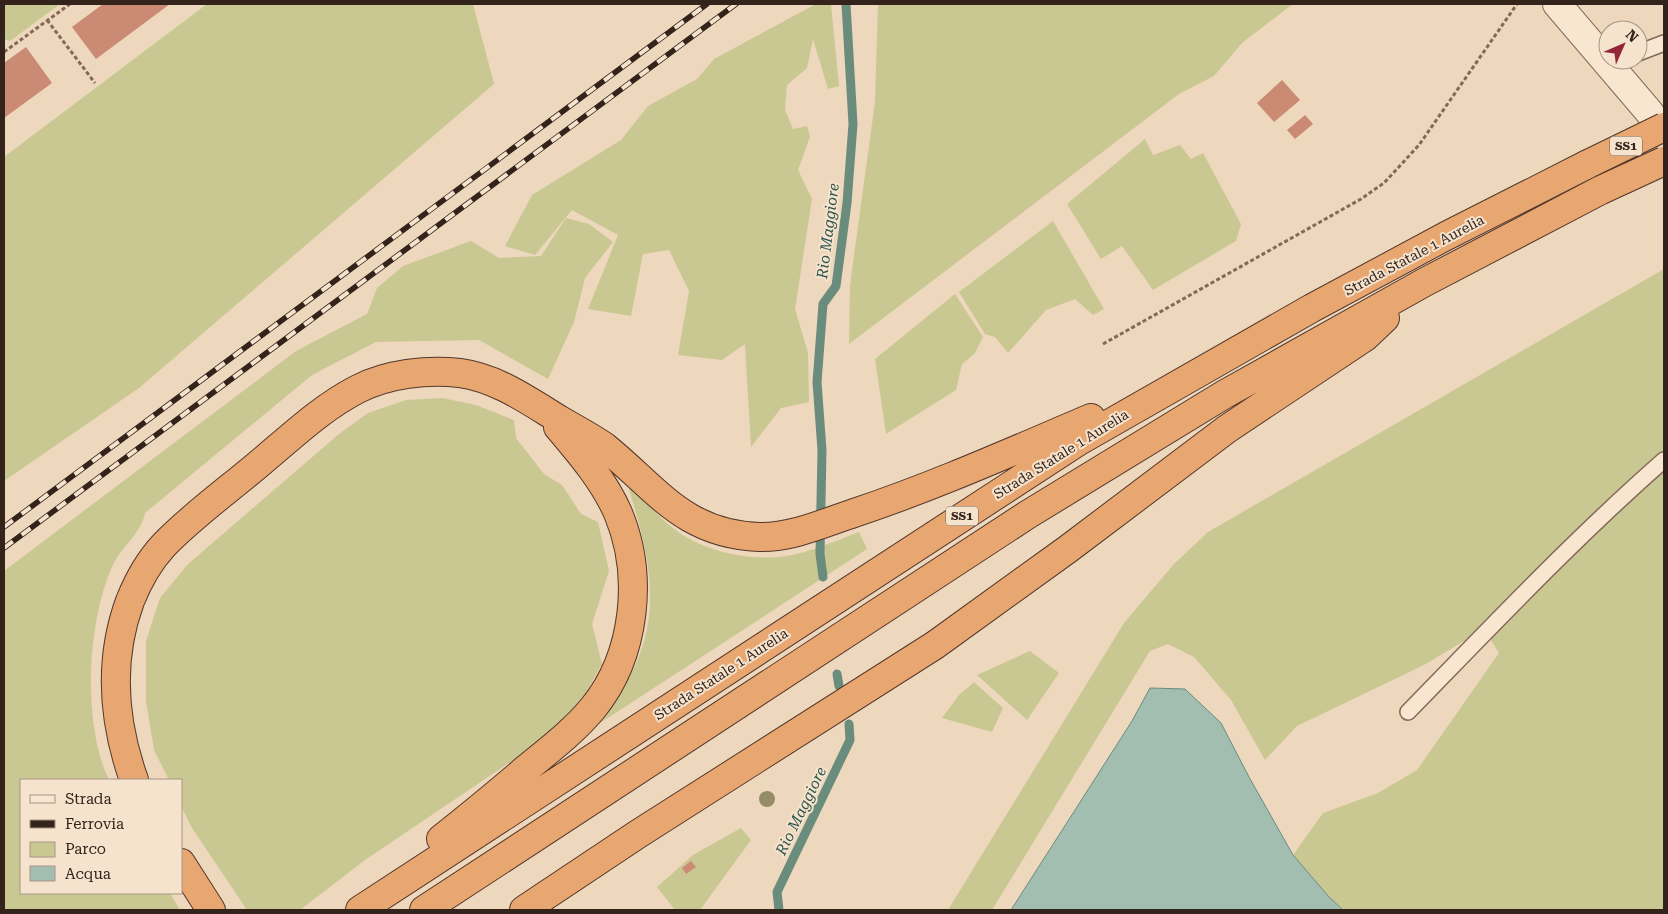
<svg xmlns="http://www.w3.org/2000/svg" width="1668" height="914" font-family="'Roboto Serif',serif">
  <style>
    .green { fill: #cac892 }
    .water { fill: #a1beb1; stroke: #698c7d }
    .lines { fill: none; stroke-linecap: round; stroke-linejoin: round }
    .stream { stroke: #698c7d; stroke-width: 9 }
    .building { fill: #cb8a73 }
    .service-casing { stroke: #856857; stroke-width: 18 }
    .tertiary-casing { stroke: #856857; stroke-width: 30 }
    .trunk-casing { stroke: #52372b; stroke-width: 30 }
    .path { stroke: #856857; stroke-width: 3; stroke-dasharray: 4 2.5; stroke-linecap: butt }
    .service { stroke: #f8e6d0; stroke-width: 15 }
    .tertiary { stroke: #f8e6d0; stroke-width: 28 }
    .trunk { stroke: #e8a670; stroke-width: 28 }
    .rail-casing { stroke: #34231b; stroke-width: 5.5 }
    .rail { stroke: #f5e3cd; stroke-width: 4; stroke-dasharray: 11; stroke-linecap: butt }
    .trunk-bridge-casing { stroke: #52372b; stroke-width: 30; stroke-linecap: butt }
    .trunk-bridge { stroke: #e8a670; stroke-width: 28 }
    .tree { fill: #948d68 }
    .labels { text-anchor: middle; stroke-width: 4; stroke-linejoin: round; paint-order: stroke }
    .shield { fill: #f5e3cd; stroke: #6e5d50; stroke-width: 1 }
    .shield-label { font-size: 12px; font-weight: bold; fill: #34231b }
    .street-label { font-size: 14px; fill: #34231b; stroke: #f5e3cd }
    .water-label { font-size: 15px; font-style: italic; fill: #2b544b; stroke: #f5e3cd }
  </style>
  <rect width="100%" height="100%" fill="#edd7bd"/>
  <path class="green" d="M4 4H60L10 41 4 39Z
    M207 4H473L494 84 139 388 4 481V157Z
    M816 4H831L839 86 828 89 813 39 807 68 787 85 785 110 793 129 807 126 810 137 798 170 812 199 795 309 808 353 809 402 781 408 751 447 745 344 722 360 678 355 689 291 669 250 643 254 631 316 588 309 618 235 572 210 535 255 505 246 532 195 621 140 648 106 697 79 714 59Z
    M878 4H1293L1242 43 1214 76 1179 94 849 344 850 285 875 102Z
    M1145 139 1153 155 1180 145 1191 159 1203 153 1241 224 1236 241 1153 290 1122 246 1101 259 1067 204Z
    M566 218 589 224 613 242 585 278 574 322 548 379 479 340 376 342 312 375 145 513C141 534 122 546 113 565 87 620 82 725 109 780H21V893H170L180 910H4V571L296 351 367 314 377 288 403 266 471 241 499 258 541 256Z
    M1053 221 1104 309 1093 315 1075 299 1046 310 1008 353 995 337 985 334 959 292Z
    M1664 269V910H1343L1329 897 1293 855 1323 813 1378 793 1417 770 1499 653 1484 629 1424 665 1297 726 1265 760 1231 700 1194 657 1168 644 1150 651 992 910H948L1124 623 1174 564 1208 532Z
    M955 294 983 337 975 353 962 364 956 390 886 434 875 359Z
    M442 398 476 405 514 420 516 438 544 474 562 485 581 514 598 522 609 571 592 624 602 664 583 698 555 732 365 860 300 910H247L192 828 181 806V780H169L154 750 146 701V641L160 598 188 564 339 434 368 413 406 400Z
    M630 486H634C646 500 658 517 673 528 700 550 744 560 778 557 804 555 835 541 859 532L867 549 591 729C664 650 660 586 629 490Z
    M1030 651 1059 673 1027 720 977 675Z
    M974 682 1003 708 992 732 942 718 959 695Z
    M741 828 751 840 700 910H675L657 887 693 855Z"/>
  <path class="water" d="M1150 688 1185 689 1221 723 1249 777 1293 855 1329 897 1343 910H1011L1132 721Z"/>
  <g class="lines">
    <path class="stream" d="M823 577 820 554 822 450 817 382 823 304 836 286 847 203 853 124 846 4
      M837 674 839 686
      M779 910 777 892 850 740 849 724"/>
  </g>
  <path class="building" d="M103 4H170L96 59 72 27Z
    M26 47 52 83 4 118V63Z
    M1282 80 1300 100 1274 122 1257 103Z
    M1305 115 1313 124 1295 139 1287 130Z
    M691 861 696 867 686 874 682 868Z"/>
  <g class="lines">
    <defs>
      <path id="service" d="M1638 53 1664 43
        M1408 712C1491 627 1574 539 1664 460"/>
      <path id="tertiary" d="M1557 4 1650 113"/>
      <path id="trunk" d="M134 780C113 721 108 661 130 601 138 581 149 561 164 545 191 517 224 493 254 468 287 441 319 409 358 389 387 374 427 369 460 373 497 378 529 401 560 420 575 429 591 437 605 447 658 490 684 534 759 537 791 538 824 523 854 513 935 486 1013 451 1091 418
        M441 839C470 816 498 793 526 769 549 750 574 731 593 708 636 655 644 575 618 513 604 481 580 453 558 427
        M181 863 211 910
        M360 910 1079 441 1312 308 1446 236 1588 164
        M424 910 1027 515 1225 394 1425 282 1601 190
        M524 910 638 834 935 645 1068 549 1227 429 1365 337 1385 318"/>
    </defs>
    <use href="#service" class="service-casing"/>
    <use href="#tertiary" class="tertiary-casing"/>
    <use href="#trunk" class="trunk-casing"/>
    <path class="path" d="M47 20 95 83
      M4 52 70 4
      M1103 344 1361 199 1384 183 1419 145 1517 4"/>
    <use href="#service" class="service"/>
    <use href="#tertiary" class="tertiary"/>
    <use href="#trunk" class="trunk"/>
    <defs>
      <path id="rail" d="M4 527 707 4
        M4 548 736 4"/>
    </defs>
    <use href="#rail" class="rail-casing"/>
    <use href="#rail" class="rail"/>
    <defs>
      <path id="trunk-bridge" d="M1588 164 1664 127
        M1601 190 1664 161"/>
    </defs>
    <use href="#trunk-bridge" class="trunk-bridge-casing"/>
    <use href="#trunk-bridge" class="trunk-bridge"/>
  </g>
  <circle class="tree" cx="767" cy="799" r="8"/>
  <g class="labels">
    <g class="shield">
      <rect x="1610" y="136.5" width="32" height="19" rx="4"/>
      <rect x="946" y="506.5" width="32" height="19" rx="4"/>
    </g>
    <g class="shield-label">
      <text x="1626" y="150">SS1</text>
      <text x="962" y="520">SS1</text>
    </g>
    <g class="street-label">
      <text transform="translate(1414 255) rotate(-28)" y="5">Strada Statale 1 Aurelia</text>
      <text transform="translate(1061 454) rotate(-32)" y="5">Strada Statale 1 Aurelia</text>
      <text transform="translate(721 674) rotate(-33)" y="5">Strada Statale 1 Aurelia</text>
    </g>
    <g class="water-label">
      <text transform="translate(828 231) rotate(-83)" y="5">Rio Maggiore</text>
      <text transform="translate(801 811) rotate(-64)" y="5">Rio Maggiore</text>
    </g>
  </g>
  <rect width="1668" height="914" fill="none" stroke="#34231b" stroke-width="10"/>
  <rect x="20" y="779" width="162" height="115" fill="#f5e3cd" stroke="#a89686"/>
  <rect x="30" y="795" width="25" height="8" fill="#f8e6d0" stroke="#a89686"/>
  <text x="65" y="804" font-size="15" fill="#34231b">Strada</text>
  <rect x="30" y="820" width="25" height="8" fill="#34231b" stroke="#a89686"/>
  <text x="65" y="829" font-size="15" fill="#34231b">Ferrovia</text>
  <rect x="30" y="842" width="25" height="15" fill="#cac892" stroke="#a89686"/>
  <text x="65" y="854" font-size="15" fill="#34231b">Parco</text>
  <rect x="30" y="866" width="25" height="15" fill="#a1beb1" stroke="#a89686"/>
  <text x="65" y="879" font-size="15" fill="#34231b">Acqua</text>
  <g transform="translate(1623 45) rotate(45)"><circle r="24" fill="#f5e3cd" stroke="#a89686"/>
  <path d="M0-4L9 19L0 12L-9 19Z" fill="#932739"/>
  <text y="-8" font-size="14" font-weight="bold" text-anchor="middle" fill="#34231b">N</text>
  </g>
</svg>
